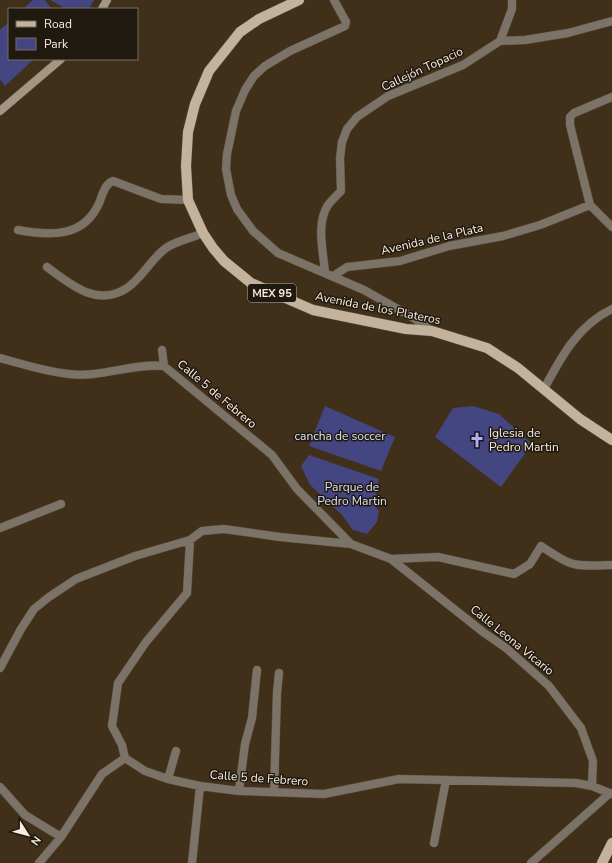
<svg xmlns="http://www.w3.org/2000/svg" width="612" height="863" font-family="'Nunito Sans',sans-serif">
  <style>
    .green { fill: #434681 }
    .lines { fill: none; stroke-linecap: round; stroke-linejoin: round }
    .street-casing { stroke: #5d4d39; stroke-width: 9 }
    .secondary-casing { stroke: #5d4d39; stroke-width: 9 }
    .primary-casing { stroke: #5d4d39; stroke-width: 11 }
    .street { stroke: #7b7268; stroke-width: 8 }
    .secondary { stroke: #a49685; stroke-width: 8 }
    .primary { stroke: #c3b29c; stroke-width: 10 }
    .labels { text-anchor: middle; stroke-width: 3; stroke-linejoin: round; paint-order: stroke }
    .shield { fill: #20190f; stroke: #b7ada1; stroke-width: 1 }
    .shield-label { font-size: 11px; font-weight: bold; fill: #f8eddf }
    .street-label { font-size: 12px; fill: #f8eddf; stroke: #20190f }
    .poi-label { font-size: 12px; fill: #f8eddf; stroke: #20190f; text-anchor: start }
    .park-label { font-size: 12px; fill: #dde0f5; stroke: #20190f }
  </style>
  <rect width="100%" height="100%" fill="#402f19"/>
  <path class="green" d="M33 0H45L52 9H23Z
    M50 0H94L89 9H66Z
    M9 22V59H34L5 86 0 79V30Z
    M325 406 395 437 381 471 309 446Z
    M473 406 499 414 532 444 501 487 435 437 453 408Z
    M309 455 379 479 374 505 379 511 377 522 367 534 353 530 342 515 310 485 301 466Z"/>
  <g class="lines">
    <defs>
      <path id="street" d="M334 0 346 22 345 26 290 51 265 66 254 76 245 90 236 111 227 154 226 169 231 195 237 209 253 231 278 253 364 290 412 317 432 331
        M500 41 525 40 568 33 612 21
        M612 97 574 113 570 117V125L590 205 612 227
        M18 230C51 236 85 238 100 201 103 193 105 184 113 181L161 199 188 200
        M47 267C70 284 97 308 127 288 142 278 151 259 166 248 176 241 192 238 203 233
        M325 272C323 251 316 223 328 205 332 200 337 195 341 191L340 158 342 142 347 129 357 117 388 96 463 65 500 41 512 9V0
        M333 276 347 267 400 261 449 246 503 236 540 225 590 205
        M162 350 164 366
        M0 358C23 364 46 372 69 374 101 378 132 363 164 366L272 455 297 489 351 544
        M544 389C561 357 578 325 612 309
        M0 528 61 504
        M190 540 187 593 146 642 118 683 112 726 122 745 125 758 145 771 168 779 200 786 239 791 324 794 399 779 576 783 592 786 612 794
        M391 559 483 632 506 648 549 686 581 728 593 761 592 786
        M0 668 21 629 34 609 49 597 76 579 135 556 190 540 202 531 224 529 280 537 351 544 391 559 438 557 514 574 530 564 541 546C573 568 574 566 612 565
        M168 779 176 751
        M0 787 25 815 61 837
        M239 791 245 744 252 718 257 670
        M274 792 277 693 279 673
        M434 843 446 780
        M39 863 61 837 102 774 125 758
        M192 863 200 786
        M531 863 610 793"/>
      <path id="secondary" d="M102 9 107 0
        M0 111 61 59"/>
      <path id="primary" d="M299 0 259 19 240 32 209 71 195 104 188 132 186 166 188 200 203 233 213 248 224 261 251 283 313 310 406 329 432 331 487 348 518 368 580 419 612 440
        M602 863 612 843"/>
    </defs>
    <use href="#street" class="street-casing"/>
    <use href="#secondary" class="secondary-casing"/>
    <use href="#primary" class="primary-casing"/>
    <use href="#street" class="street"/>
    <use href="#secondary" class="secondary"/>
    <use href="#primary" class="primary"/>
  </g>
  <defs>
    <symbol id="church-bare" viewBox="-9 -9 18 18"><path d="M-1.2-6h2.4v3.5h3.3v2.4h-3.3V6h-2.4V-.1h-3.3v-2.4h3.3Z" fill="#a9b0fc" stroke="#20190f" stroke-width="2.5" paint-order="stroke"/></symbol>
  </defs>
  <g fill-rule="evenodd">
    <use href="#church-bare" x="466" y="429" width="22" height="22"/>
  </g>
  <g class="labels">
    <rect class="shield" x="248" y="284" width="48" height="18" rx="3"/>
    <g class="shield-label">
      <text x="272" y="297">MEX 95</text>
    </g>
    <g class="street-label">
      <text transform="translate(422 69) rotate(-25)" y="4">Callejón Topacio</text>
      <text transform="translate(432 239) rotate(-13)" y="4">Avenida de la Plata</text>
      <text transform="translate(378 308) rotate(11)" y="4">Avenida de los Plateros</text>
      <text transform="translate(217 394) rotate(40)" y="4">Calle 5 de Febrero</text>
      <text transform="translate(512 640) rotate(39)" y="4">Calle Leona Vicario</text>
      <text transform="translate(259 778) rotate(4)" y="4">Calle 5 de Febrero</text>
    </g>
    <g class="poi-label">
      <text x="489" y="437">Iglesia de<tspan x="489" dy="14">Pedro Martin</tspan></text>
    </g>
    <g class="park-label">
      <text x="340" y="440">cancha de soccer</text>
      <text x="352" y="491">Parque de<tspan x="352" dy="14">Pedro Martin</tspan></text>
    </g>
  </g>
  <rect x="8" y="8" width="130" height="52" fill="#20190f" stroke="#766e62"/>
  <rect x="16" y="21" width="20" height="6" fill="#c3b29c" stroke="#766e62"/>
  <text x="44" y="28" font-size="12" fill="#f8eddf">Road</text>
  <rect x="16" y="38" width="20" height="12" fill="#434681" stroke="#766e62"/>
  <text x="44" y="48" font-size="12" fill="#f8eddf">Park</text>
  <g transform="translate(28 835) rotate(126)" stroke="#20190f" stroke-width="3" paint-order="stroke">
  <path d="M0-3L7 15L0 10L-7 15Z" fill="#f8eddf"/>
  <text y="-6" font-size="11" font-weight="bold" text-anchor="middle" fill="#f8eddf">N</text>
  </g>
</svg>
